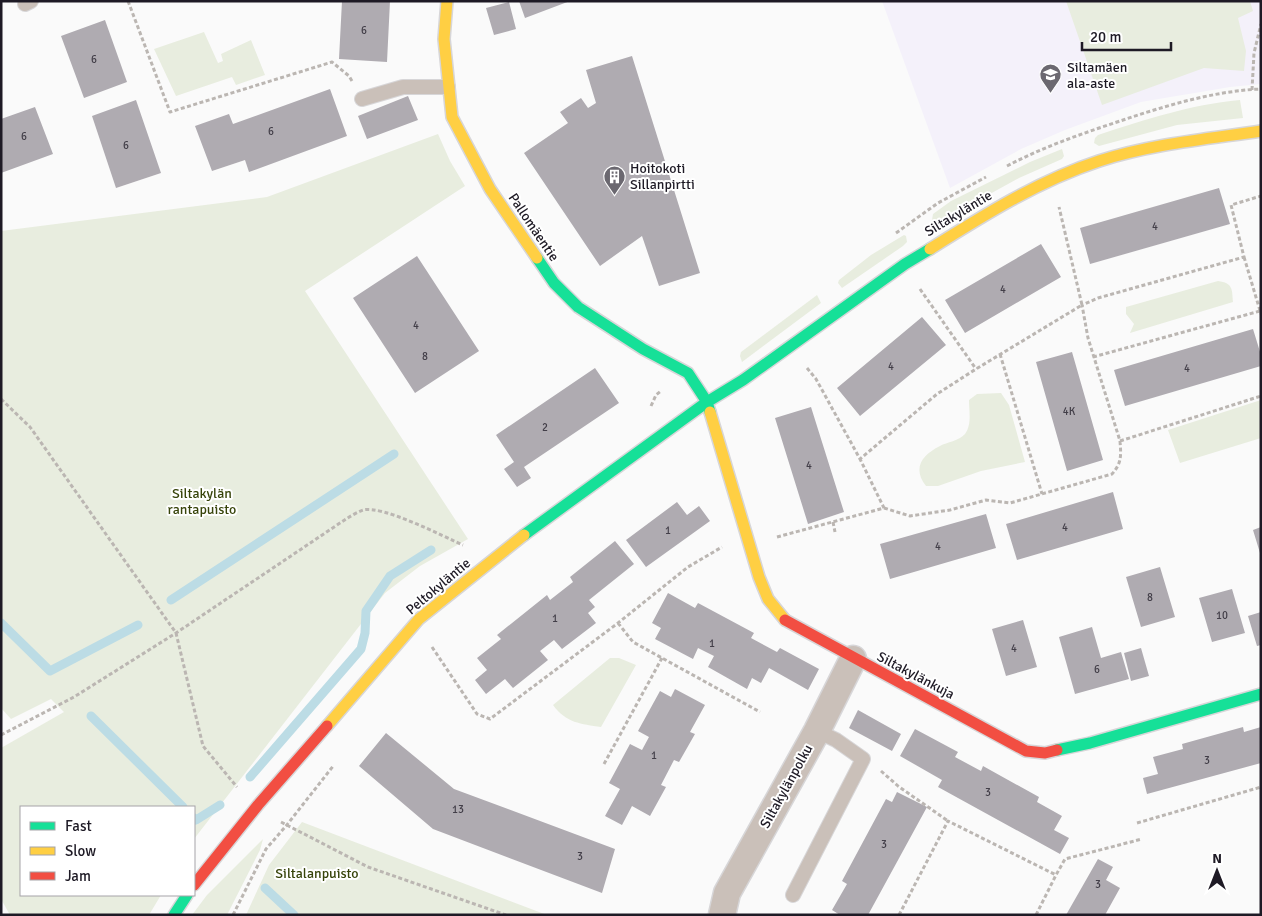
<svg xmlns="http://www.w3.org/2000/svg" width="1262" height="916" font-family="Signika,sans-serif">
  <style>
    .built { fill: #f4f1fa }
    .green { fill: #e8eddf }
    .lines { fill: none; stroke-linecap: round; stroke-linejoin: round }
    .stream { stroke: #bcdce5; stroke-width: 9 }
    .building { fill: #afabb1 }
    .lane-casing { stroke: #d7d6d8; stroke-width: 16 }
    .street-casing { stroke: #d7d6d8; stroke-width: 29 }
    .fast-casing { stroke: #d7d6d8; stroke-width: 14 }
    .slow-casing { stroke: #d7d6d8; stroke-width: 14 }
    .jam-casing { stroke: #d7d6d8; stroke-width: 14 }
    .path { stroke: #bbb6b2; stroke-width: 3; stroke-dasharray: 4 2.5; stroke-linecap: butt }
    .lane { stroke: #cac0b9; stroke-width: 14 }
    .street { stroke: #cac0b9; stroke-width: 26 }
    .fast { stroke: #16e098; stroke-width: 11 }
    .slow { stroke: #ffcf43; stroke-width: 11 }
    .jam { stroke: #f24e42; stroke-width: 11 }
    .labels { text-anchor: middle; stroke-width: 4; stroke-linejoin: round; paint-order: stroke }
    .number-label { font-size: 11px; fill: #423e48 }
    .poi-label { font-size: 14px; fill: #1e1a25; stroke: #fff; text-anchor: start }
    .street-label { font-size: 14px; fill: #1e1a25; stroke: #fff }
    .park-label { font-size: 14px; fill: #37440a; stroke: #fff }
  </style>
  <rect width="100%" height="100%" fill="#fafafa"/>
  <path class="built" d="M882 1H1261V84L1230 87 1141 102 1065 130 1021 149 950 188Z"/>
  <path class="green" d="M1066 1H1250L1253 11 1238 18 1246 51 1244 71 1204 68 1102 105Z
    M204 32 218 63 223 61 221 54 251 40 265 75 236 85 232 77 176 96 154 49Z
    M1240 100 1243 118 1177 125 1099 146 1094 143 1095 138 1098 135C1147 119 1189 105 1240 100Z
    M438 134 450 161 465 186 305 291 468 539 420 566 385 593 194 839V807H21V895H161L149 915H10L1 899V748L64 712 51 699 11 719 1 708V231L267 197Z
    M1062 149 1064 156 1062 159 1019 178 939 222 932 220 933 214 951 201 1030 162Z
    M904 235 906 236 907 242 903 246 842 288 838 283 839 280 871 255Z
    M1218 281C1233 283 1232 289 1233 302L1130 333 1134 324 1126 314V307Z
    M817 295 821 303 742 362 740 356 741 352Z
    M1001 393 1009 405 1025 462 981 471 938 486H926C912 468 922 455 940 446 947 442 959 441 965 434 972 424 969 412 969 400L977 394Z
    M1261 400V438L1180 463 1168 430Z
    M610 658H619L636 665 601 727C581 724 566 723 553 705Z
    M302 822 547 915H246L269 865Z
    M263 839 260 850 227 915H192L207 895Z"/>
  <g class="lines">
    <path class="stream" d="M171 600 394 454
      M1 623 50 671 138 625
      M91 716 183 807
      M250 777 361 649 365 633 366 611 390 576 431 550
      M194 818 196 820 220 805
      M265 888 294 915"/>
  </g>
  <path class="building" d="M342 1H390L387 62 339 59Z
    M519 1H570L525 18Z
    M509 2 516 29 494 35 486 8Z
    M105 20 127 82 84 98 61 36Z
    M632 56 700 273 659 286 642 236 600 266 524 153 568 123 560 112 581 98 588 108 596 103 586 70Z
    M330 89 347 136 249 172 245 160 212 171 195 126 229 114 233 124Z
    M408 96 418 120 367 139 358 116Z
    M136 100 161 173 116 188 92 116Z
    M35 107 53 154 1 173V119Z
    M1219 188 1230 224 1090 264 1080 228Z
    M1041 244 1061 277 965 333 945 300Z
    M417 256 479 351 415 393 353 298Z
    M922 317 946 345 860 416 837 388Z
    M1253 329 1261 355V366L1125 406 1114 370Z
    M1072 352 1103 460 1067 471 1036 362Z
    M595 368 619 403 524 467 531 478 517 487 504 469 514 462 496 435Z
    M811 407 844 512 808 524 775 418Z
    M1113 492 1123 529 1017 560 1006 524Z
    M677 502 687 515 699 506 710 521 646 567 626 540Z
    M986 514 996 548 890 579 880 544Z
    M1261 527V553H1260L1253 530Z
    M615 541 634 564 589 600 595 607 588 613 596 623 562 649 554 640 540 651 548 660 513 688 505 679 486 694 475 680 487 670 477 658 501 639 497 635 547 595 550 600 573 582 570 577Z
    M1160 567 1175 617 1141 627 1126 577Z
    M1232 589 1245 633 1212 642 1199 598Z
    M668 593 695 608 698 603 754 633 751 638 777 652 780 648 819 669 808 690 769 668 761 683 752 678 747 689 708 667 714 656 698 648 693 659 655 639 661 628 652 623Z
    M1261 612V645L1257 646 1248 616Z
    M1023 620 1037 667 1006 676 992 629Z
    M1092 627 1101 658 1121 652 1129 679 1075 694 1059 637Z
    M1141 648 1149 676 1131 681 1124 653Z
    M675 689 705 705 690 732 695 734 679 762 674 760 661 785 666 787 650 816 632 806 622 825 605 816 620 789 609 783 630 744 642 750 649 737 638 731 660 691 671 697Z
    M858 710 901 734 892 751 849 728Z
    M1243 727 1244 732 1261 727V763L1147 794 1143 778 1158 774 1153 757 1183 749 1182 744Z
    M915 729 958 752 955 757 981 771 983 766 1039 797 1037 802 1062 816 1054 830 1069 838 1060 854 938 787 942 780 900 756Z
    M386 733 454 789 615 849 602 893 433 829 359 766Z
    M897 792 927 807 868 915H840L832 910 847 884 842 881 886 799 892 802Z
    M1098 859 1113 867 1106 880 1120 888 1105 915H1066Z"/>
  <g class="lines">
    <defs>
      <path id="lane" d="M25 4 31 1
        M362 99 403 87H448
        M793 895 863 759 836 740 817 731"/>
      <path id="street" d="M722 915 727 893 817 731 853 659"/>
      <path id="fast" d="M537 258 554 283 578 307 643 349 688 373 707 402 710 412
        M524 535 707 402 743 380 905 264 930 249
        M1057 750 1090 743 1261 694
        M174 915 187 895"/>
      <path id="slow" d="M447 1 444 39 452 117 490 189 537 258
        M930 249C984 215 1038 181 1099 161 1152 144 1207 139 1261 131
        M710 412 759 577 768 599 785 620
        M327 726 419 619 524 535"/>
      <path id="jam" d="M785 620 1026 751 1045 753 1057 750
        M194 885 258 805 327 726"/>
    </defs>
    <use href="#lane" class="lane-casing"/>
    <use href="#street" class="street-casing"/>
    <use href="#fast" class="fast-casing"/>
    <use href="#slow" class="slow-casing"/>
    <use href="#jam" class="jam-casing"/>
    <path class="path" d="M128 1 170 112 332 62 349 76 352 81
      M1252 90 1254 53 1261 24
      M1007 166C1043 147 1081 134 1120 121 1165 106 1213 91 1261 89
      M896 233 938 203 986 177
      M1244 257 1261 314
      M920 289 976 369
      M1000 354 1042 494
      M1093 357 1260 311
      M807 368 816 379 860 459 937 394 976 369 1082 305 1059 207
      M1 399 30 427 176 633 203 746 237 787
      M651 406 656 395 661 391
      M1120 441 1261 396
      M884 508 910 516 950 510 986 500 1010 503 1112 474C1122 463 1121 455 1120 441L1088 338 1082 305 1098 298 1244 257 1231 205 1261 196
      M833 522 835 532
      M777 537 884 508 860 459
      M618 623 633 642 760 712
      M432 647 477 714 490 719 618 623 688 567 722 547
      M1 735 74 697 176 633 346 519C351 516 357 512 363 510 383 505 442 536 463 545
      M604 764 662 658
      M881 771 898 786 948 821
      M281 822 368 867 506 915
      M1137 823 1261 787
      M233 915 266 849 286 826 334 765
      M899 915 948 821 1056 875 1065 859 1142 839
      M1036 915 1056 875"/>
    <use href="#lane" class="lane"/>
    <use href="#street" class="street"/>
    <use href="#fast" class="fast"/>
    <use href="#slow" class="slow"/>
    <use href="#jam" class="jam"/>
  </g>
  <defs>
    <symbol id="school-pin" viewBox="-11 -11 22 30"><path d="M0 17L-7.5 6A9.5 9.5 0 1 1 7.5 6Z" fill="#6b6870" stroke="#fff"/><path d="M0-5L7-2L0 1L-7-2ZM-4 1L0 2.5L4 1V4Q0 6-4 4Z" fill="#fff"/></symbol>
    <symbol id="building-pin" viewBox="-11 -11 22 30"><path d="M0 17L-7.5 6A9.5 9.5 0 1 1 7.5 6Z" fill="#6b6870" stroke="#fff"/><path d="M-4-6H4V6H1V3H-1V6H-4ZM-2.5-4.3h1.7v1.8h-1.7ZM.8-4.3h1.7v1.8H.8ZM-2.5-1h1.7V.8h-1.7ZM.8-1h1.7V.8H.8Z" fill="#fff"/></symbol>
  </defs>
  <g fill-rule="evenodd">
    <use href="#school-pin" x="1038" y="62" width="25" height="34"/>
    <use href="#building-pin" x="602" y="164" width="25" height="34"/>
  </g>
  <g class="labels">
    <g class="number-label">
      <text x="364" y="34">6</text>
      <text x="94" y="63">6</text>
      <text x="271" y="135">6</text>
      <text x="24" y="140">6</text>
      <text x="126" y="149">6</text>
      <text x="1155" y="230">4</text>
      <text x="1003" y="293">4</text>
      <text x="416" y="329">4</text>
      <text x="425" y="360">8</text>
      <text x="891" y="370">4</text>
      <text x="1187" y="372">4</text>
      <text x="1069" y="415">4K</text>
      <text x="545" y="431">2</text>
      <text x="809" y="469">4</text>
      <text x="1065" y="531">4</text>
      <text x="668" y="534">1</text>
      <text x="938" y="550">4</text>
      <text x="1150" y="601">8</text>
      <text x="1222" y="619">10</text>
      <text x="555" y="622">1</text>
      <text x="712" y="647">1</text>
      <text x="1014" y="652">4</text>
      <text x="1097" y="673">6</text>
      <text x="654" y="759">1</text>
      <text x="1207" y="764">3</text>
      <text x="988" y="796">3</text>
      <text x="458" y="813">13</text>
      <text x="884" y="848">3</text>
      <text x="580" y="860">3</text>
      <text x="1098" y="888">3</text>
    </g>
    <g class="poi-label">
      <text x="1067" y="72">Siltamäen<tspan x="1067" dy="16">ala-aste</tspan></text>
      <text x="630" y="173">Hoitokoti<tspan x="630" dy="16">Sillanpirtti</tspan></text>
    </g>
    <g class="street-label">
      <text transform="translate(958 213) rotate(-31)" y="5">Siltakyläntie</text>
      <text transform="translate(534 227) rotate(56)" y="5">Pallomäentie</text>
      <text transform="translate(438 586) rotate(-40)" y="5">Peltokyläntie</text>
      <text transform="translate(916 675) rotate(28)" y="5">Siltakylänkuja</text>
      <text transform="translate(786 786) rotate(-61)" y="5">Siltakylänpolku</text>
    </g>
    <g class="park-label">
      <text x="202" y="498">Siltakylän<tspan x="202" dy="16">rantapuisto</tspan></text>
      <text x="317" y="878">Siltalanpuisto</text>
    </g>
  </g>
  <rect width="1262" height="916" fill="none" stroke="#1e1a25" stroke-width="5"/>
  <rect x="20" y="806" width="175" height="90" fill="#ffffff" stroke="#a5a3a8"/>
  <rect x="30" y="822" width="25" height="8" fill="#16e098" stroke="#a5a3a8"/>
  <text x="65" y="831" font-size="15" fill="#1e1a25">Fast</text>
  <rect x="30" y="847" width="25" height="8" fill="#ffcf43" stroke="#a5a3a8"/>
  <text x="65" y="856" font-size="15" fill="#1e1a25">Slow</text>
  <rect x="30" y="872" width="25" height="8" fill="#f24e42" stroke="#a5a3a8"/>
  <text x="65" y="881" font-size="15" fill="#1e1a25">Jam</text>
  <g transform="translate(1217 871)" stroke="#ffffff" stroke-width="4" paint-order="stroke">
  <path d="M0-4L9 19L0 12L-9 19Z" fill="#1e1a25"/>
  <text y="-8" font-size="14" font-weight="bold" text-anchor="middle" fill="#1e1a25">N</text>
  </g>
  <path d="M1082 42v8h89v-8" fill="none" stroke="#1e1a25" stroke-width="2.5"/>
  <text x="1090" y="42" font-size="15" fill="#1e1a25" stroke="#ffffff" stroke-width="4" paint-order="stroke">20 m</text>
</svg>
